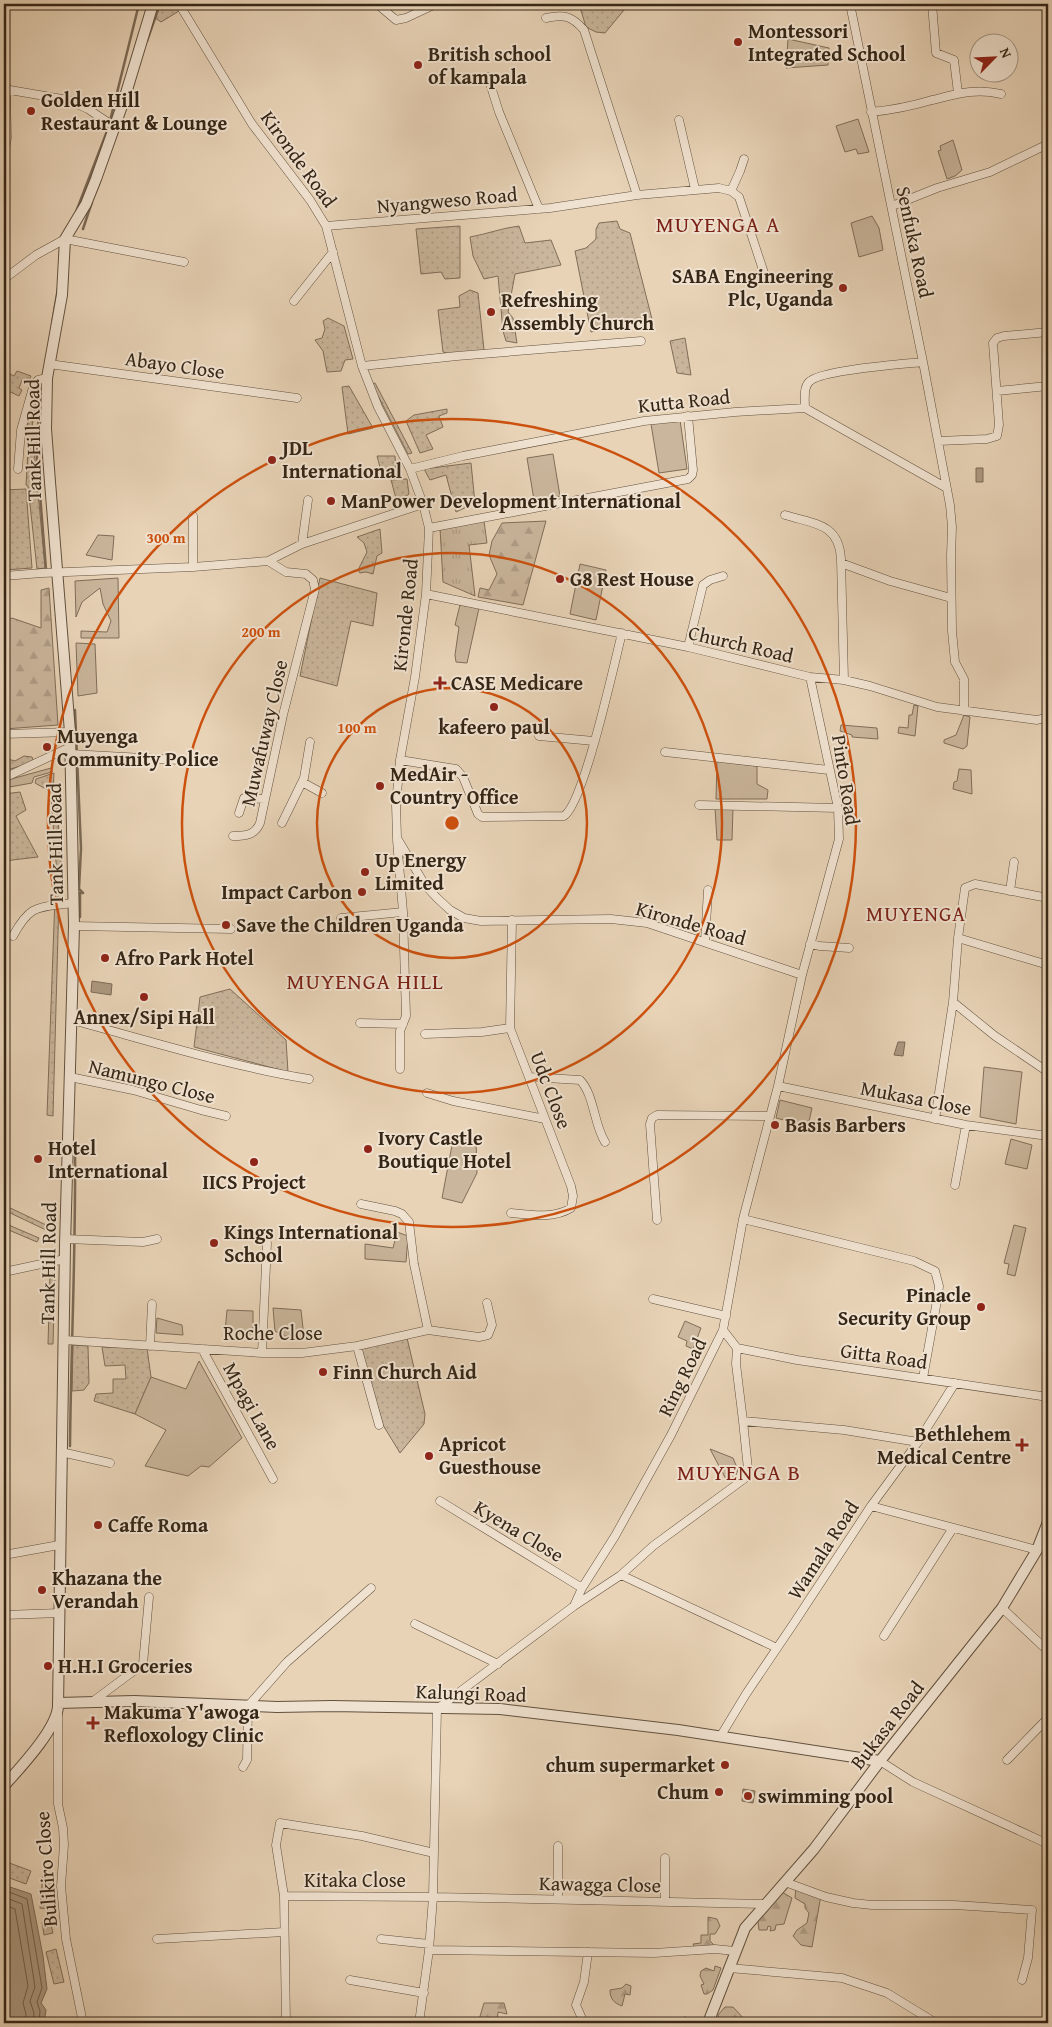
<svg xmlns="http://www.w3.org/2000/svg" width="1052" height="2027" font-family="'Gentium Book Plus',serif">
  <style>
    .grass { fill: url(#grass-dots); stroke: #806e59 }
    .forest { fill: url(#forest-firs); stroke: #806e59 }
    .park { fill: url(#park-tufts); stroke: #806e59 }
    .garden { fill: #cab69c; stroke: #806e59 }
    .water { fill: #ab9880; stroke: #7c6a56 }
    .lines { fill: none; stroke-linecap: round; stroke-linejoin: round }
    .shore { stroke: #705f4b; stroke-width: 1 }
    .stream { stroke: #7c6a56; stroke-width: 2.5 }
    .minor-casing { stroke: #62513e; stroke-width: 9 }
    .tertiary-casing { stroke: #62513e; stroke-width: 12 }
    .minor { stroke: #f0e2d0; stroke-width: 8 }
    .tertiary { stroke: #f0e2d0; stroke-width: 10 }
    .ring { fill: none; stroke: #cd510e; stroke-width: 2.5 }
    .poi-dot { fill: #8f2418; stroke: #f0e2d0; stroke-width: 2 }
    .labels { text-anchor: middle; stroke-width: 4; stroke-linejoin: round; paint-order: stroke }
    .poi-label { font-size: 20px; font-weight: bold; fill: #352616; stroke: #f0e2d0; text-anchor: start }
    .street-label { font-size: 20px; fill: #352616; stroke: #f0e2d0 }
    .neighbourhood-label { font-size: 21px; letter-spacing: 1px; fill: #7a1f14; stroke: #f0e2d0 }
    .quarter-label { font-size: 22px; letter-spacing: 1px; fill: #7a1f14; stroke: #f0e2d0 }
    .centre { fill: #cd510e; stroke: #f0e2d0; stroke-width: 2.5 }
    .ring-label { font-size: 15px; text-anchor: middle; font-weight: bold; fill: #cd510e; stroke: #f0e2d0; stroke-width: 4; stroke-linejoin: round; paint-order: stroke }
  </style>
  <defs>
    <pattern id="grass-dots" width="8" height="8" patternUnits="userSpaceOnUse" patternTransform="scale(1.25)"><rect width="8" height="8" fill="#cab69c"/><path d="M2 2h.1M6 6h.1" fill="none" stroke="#ae9c86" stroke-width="1.8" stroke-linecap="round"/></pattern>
    <pattern id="forest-firs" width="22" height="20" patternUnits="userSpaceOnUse" patternTransform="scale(1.25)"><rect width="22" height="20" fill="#cab69c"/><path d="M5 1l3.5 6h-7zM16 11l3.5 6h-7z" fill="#ae9c86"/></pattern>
    <pattern id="park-tufts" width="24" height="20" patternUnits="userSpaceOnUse" patternTransform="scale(1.25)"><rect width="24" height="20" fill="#cab69c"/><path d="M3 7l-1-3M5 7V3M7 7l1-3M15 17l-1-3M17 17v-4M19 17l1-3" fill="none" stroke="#ae9c86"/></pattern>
  </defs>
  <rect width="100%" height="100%" fill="#e8d3b7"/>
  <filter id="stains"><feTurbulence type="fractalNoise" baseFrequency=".004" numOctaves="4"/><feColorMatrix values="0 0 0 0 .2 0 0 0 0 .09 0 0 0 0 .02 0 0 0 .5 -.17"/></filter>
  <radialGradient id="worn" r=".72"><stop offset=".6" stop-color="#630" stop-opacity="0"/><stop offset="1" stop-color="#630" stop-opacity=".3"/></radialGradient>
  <path class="grass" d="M161 4H175L179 11 161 22 155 18Z
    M579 4H629L605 33 596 32 586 27Z
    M617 221 620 229 630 233 652 319 591 332 575 251 586 248 596 239V229L599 223Z
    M460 226V278L445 279 441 272 421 274 416 229Z
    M519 226 525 243 551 240 561 265 515 274 508 312 513 318 517 343 506 341 503 331 498 276 484 279 473 256 470 237C487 234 502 228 519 226Z
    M470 290 478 293 484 350 453 355 443 352 438 310 460 307 459 296Z
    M328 318 344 326 353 359 345 360 341 371 327 372 323 351 315 340 322 338 325 329 323 321Z
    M685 338 691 375 677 373 670 341Z
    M17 371 31 376 28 383 22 380 19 388 22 390 19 396 4 389 10 374 14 376Z
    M375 383 412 453 408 454 372 384Z
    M349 386 373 428 348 434 342 387Z
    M37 394 32 427 45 568 37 569 28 486 26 485 28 450 27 428 34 396Z
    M447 409V413L439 416 443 427 426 435 433 449 420 453 406 421 414 415Z
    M377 456H395L396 472 381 471Z
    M471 463 475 503 456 512 446 475 430 480 424 469Z
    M407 479 409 494 397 502 391 480Z
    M26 489 32 568 4 570V490Z
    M380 529 382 553 377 556 373 574 366 572 360 573 358 570 367 552 364 543 357 537Z
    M320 578 377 593 373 626 351 621 337 686 300 676Z
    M24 756 32 757 34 762 4 771V758L15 761Z
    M54 773 53 793 35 783 36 779Z
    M20 792 26 810 16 816 38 857 4 861V794Z
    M56 792 62 875H57L51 796Z
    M55 897H59L53 1116 47 1115Z
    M230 989 286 1040 288 1072 194 1047 200 997Z
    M4 1205 46 1225V1230L4 1210Z
    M4 1223 39 1238 37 1242 4 1228Z
    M407 1338 425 1414 424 1424 400 1453 383 1425 361 1348Z
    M73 1345 88 1346 89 1383 84 1390 72 1391Z
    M102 1347 147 1348 151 1377 135 1414 94 1401 96 1394 113 1393V1379H126L125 1365 105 1366Z
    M4 1861 31 1871 26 1884 4 1876Z
    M43 1873 53 1874 50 1909 40 1908Z
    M50 1921 53 1933 44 1935 42 1922Z
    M56 1949 64 1982 54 1984 46 1952Z"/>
  <path class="forest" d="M546 521 523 605 478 597 480 588 489 590 497 574 489 555 492 541 502 523Z
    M49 588 58 725 4 729V622L12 618 41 628V590Z
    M796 1886 821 1895 812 1947 801 1945 793 1936 797 1930 807 1923 809 1913 805 1908V1904L795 1898Z
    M782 1892 792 1898 784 1924 776 1925 775 1930 770 1931 771 1927 768 1926 767 1930H759L757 1914Z
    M708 1917 717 1919 720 1926 715 1934H710V1941L714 1945 696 1951 693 1944 701 1943V1935H708Z
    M715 1966 721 1968 713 1990 707 1994H704L701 1985 704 1984 700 1976 701 1971 706 1968 714 1971Z
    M626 1984 631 1986 630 1995 625 1994 622 2006C614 2003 610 1999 610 1990L622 1988Z
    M484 2003H504L507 2014 498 2012 497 2023H478Z
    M725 2007H733L747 2022 720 2023 718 2015Z
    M685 2017 703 2022 671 2023 669 2021Z"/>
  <path class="park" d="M484 521 487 543 469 545 475 596 443 582 440 528Z"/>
  <path class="garden" d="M788 39 829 48 828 65 786 68Z
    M858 119 869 152 858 154 856 149 845 152 836 126Z
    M953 140 962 170 955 176 947 179 938 151 941 150 940 146Z
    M872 216 879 228 883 250 859 257 851 223Z
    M680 420 687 469 659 473 651 424Z
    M553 454 560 496 534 500 527 458Z
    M98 535 114 536 112 560 86 555Z
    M580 564 606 570 596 620 570 614Z
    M118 578 119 638H81V631L107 632 111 621 103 604 100 588 82 602 76 617 75 581Z
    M460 605 479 608 467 663 456 662 455 655 459 627 455 625Z
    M76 643 95 644 97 693 78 696Z
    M914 705 918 706 915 736 898 733 899 727 908 728 909 715H912Z
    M964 715 970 717 967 746 963 749 944 743V740L956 735Z
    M841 725 877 728 878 739 852 737V735L840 731Z
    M717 761 757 766V784L768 790 767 799H716Z
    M51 768 52 772 34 777 32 783 4 788V781Z
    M959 769 971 770 972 794 953 789 954 782 957 781Z
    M715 808H733L732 840H717Z
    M984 1067 1022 1072 1016 1124 980 1117Z
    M780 1100 812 1108 808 1126 776 1118Z
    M1011 1139 1032 1145 1027 1169 1005 1164Z
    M453 1140H476L477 1173 462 1203 442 1198Z
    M1014 1225 1026 1228 1015 1276 1007 1274 1009 1264 1004 1263Z
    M397 1232 408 1236 406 1262 365 1259V1244L393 1248Z
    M50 1275H55L53 1344H48Z
    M273 1308 301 1310 304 1337 284 1336 275 1331Z
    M227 1310 253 1311V1334L225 1332Z
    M157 1318 182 1325 183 1335 156 1333Z
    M685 1321 701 1328 693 1349 686 1346 687 1341 678 1337Z
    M199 1361 242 1438 209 1467 201 1466 188 1476 145 1466 166 1430 135 1414 151 1377 186 1389Z
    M710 1449 733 1458 738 1470 735 1477 727 1481Z"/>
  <path class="water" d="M976 468H983V482H976Z
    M92 981 112 984 111 995 91 992Z
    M898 1042H905L903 1056 894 1055Z
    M743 1789 755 1791 753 1803 742 1801Z
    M4 1885 31 1894 43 1956 47 1989 41 2003 46 2010 44 2023H4Z"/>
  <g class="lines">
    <path class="shore" d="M4 1890 27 1899 42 1988 37 2002 40 2011 39 2023
      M4 1897 22 1904 35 1987 30 2001 34 2013 33 2023
      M4 1905 15 1909 28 1986 23 2003 26 2014 25 2023"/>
    <path class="stream" d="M147 41 160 4
      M110 121 139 4
      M76 212 109 126
      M83 229 92 202
      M52 324 58 288
      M42 391 36 445 46 569
      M75 710 81 848 79 889 83 893H80V917
      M70 1446C71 1347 76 1248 75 1150"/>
    <defs>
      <path id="minor" d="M179 4 252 124 310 200 326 226 362 366 378 407 410 469 423 504 429 528 426 594 415 677 400 760 396 804 397 838 425 885 437 898 450 910 464 918 481 921 611 919 647 923 802 975
        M377 4 396 20 406 18 436 4
        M850 4 923 362 950 505 952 527 951 556 952 631 955 662 964 679V711
        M932 4 936 53 954 60 958 93
        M546 18C564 14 572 16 584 30L637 195
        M488 77 499 112 539 209
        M4 89 68 100 88 109 115 127
        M871 112C892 110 912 106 932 100 957 94 975 88 1001 94
        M679 120 695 189
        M4 154 7 138 6 90
        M731 191 740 171 744 159
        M892 206 937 188 990 172 1048 144
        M326 226 550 208 637 195 719 188 731 191 739 197 766 279
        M4 279 36 255 65 239 184 262
        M294 301 333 252
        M49 364 297 398
        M362 366 457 356 641 341
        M997 391 1048 386
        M805 408C805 400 803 388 809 382 819 370 904 364 923 362
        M938 441 987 439 997 436 999 425 993 343 997 338 1004 336 1048 332
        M18 469 21 430 34 384 38 380 47 378
        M410 469 463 456 644 421 735 412 805 408 945 487
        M785 515C814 524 839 523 841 559L844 680
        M193 516V567
        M429 528 688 479 692 475 693 470 688 416
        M302 544 308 500
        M268 561 302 544 423 504
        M841 563 890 581 951 598
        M4 576 42 573 193 567 268 561 286 572 306 574 313 580 315 589 283 715 260 823C255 835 246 836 233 836
        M426 594 688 647 810 677 844 680 870 686 937 707 1037 720 1048 717
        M688 647 703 585 710 580 723 576
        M4 734 70 732
        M539 736 594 741
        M665 752 829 770
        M71 754 215 762
        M400 760 456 769 463 777 478 814 482 817 564 816C584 803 614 664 622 633
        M4 778 70 747
        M302 782 322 793
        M699 805 838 808
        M239 813 244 798 265 799
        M282 823 304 778 310 742
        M397 840 403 912 406 1016 400 1031V1069
        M1010 891 1014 862
        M341 918 403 912
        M74 926 231 929
        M13 936C31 903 38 908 73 903
        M958 938 1048 965
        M705 942 708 890
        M810 944 820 946 849 948
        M953 1002 995 1036 1048 1072
        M72 1020C150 1041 229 1066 309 1079
        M360 1023 403 1024
        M425 1034 482 1032 510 1028
        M70 1077 133 1090 201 1110 226 1116
        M530 1077 580 1080C594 1094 594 1125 605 1142
        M778 1086 966 1125 1048 1136
        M427 1093 453 1101 545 1119
        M935 1119 953 1002 958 938 965 888 975 884 1048 898
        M955 1185 966 1125
        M361 1204 395 1211 402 1214 409 1222 414 1264 428 1330
        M511 1213C530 1215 554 1219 571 1208L573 1196 571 1186 510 1028 512 920
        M743 1219 914 1261 935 1271 939 1286 938 1295 923 1378
        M657 1220 650 1124 652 1118 657 1115 769 1116
        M65 1239 143 1242 157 1239
        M4 1272 65 1259
        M653 1299 726 1316
        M723 1330 737 1348 797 1360 1048 1397
        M64 1340 262 1353H302L357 1346 428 1330 479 1337 488 1335 492 1325 487 1303
        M150 1346 152 1304
        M357 1346 379 1425
        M737 1348 736 1364 743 1421 844 1430 918 1442
        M202 1349 273 1479
        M262 1353 267 1243
        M61 1452 110 1463
        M440 1501 582 1588
        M871 1506 1037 1550
        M4 1555 59 1545
        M621 1575 777 1648
        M574 1606 621 1575 653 1546 744 1479 748 1469 743 1421
        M1002 1608 1048 1651
        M4 1615 60 1613
        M415 1624 498 1664
        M884 1636 953 1528
        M92 1702 143 1664 149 1597
        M58 1715V1804L63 1828 64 1845 61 1886 66 1939 83 2023
        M720 1737 746 1694 794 1623 871 1506 918 1442 955 1383
        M1007 1760 1048 1718
        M880 1761 913 1782 1048 1844
        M243 1767 247 1760 248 1706 287 1662 371 1588
        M785 1882 826 1897 853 1903 872 1905H954L1032 1910 1028 1958 1022 1980
        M284 1896 433 1897 766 1904
        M558 1899V1846
        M665 1902V1858
        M157 1939 284 1932
        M381 1939 429 1944
        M429 1950 654 1953 715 1949 735 1951
        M729 1968 842 1978 887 1993 936 2023
        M350 1980 424 1993
        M286 2023 284 1896 276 1845 280 1823 362 1836 434 1853
        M419 2023 429 1950 433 1897 437 1709 574 1606 582 1588 615 1536 671 1435 723 1330 743 1219 778 1086 802 975 839 839 838 808 810 677
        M584 2023 576 2005 584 1982 588 1952"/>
      <path id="tertiary" d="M58 1703 134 1701 277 1707 332 1706 500 1709 678 1730 880 1761
        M4 1786C19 1769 56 1730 58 1707L65 1245 74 926 70 732 50 482 46 429 47 378 62 295 65 239 86 204 96 179 123 103 153 4
        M708 2023 745 1928 814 1849 880 1761 1002 1608 1037 1550 1048 1522"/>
    </defs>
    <use href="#minor" class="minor-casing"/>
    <use href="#tertiary" class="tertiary-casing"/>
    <use href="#minor" class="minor"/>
    <use href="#tertiary" class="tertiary"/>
  </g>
  <g class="ring">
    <circle cx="452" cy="823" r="135"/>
    <circle cx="452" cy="823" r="270"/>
    <circle cx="452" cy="823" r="404"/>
  </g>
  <g class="poi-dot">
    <circle cx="738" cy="42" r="5"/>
    <circle cx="418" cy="65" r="5"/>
    <circle cx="31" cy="111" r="5"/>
    <circle cx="843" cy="288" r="5"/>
    <circle cx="491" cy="312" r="5"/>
    <circle cx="272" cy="460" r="5"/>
    <circle cx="331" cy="501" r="5"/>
    <circle cx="560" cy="579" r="5"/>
    <path d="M437.5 675.5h5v5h5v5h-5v5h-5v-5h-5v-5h5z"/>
    <circle cx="494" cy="707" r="5"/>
    <circle cx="47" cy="747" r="5"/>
    <circle cx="380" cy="786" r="5"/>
    <circle cx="365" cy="872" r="5"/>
    <circle cx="362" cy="892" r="5"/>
    <circle cx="226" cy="925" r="5"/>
    <circle cx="105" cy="958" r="5"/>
    <circle cx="144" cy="997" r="5"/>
    <circle cx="775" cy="1125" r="5"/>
    <circle cx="368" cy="1149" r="5"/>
    <circle cx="38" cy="1159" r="5"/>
    <circle cx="254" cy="1162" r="5"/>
    <circle cx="214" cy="1243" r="5"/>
    <circle cx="981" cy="1307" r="5"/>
    <circle cx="323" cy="1372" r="5"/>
    <path d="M1019.5 1437.5h5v5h5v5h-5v5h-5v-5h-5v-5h5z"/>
    <circle cx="429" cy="1456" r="5"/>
    <circle cx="98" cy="1525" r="5"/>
    <circle cx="42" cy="1590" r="5"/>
    <circle cx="48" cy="1666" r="5"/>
    <path d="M90.5 1715.5h5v5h5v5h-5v5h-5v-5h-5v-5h5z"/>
    <circle cx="725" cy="1765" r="5"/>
    <circle cx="719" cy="1792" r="5"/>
    <circle cx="748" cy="1796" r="5"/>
  </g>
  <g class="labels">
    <g class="poi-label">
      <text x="748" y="38">Montessori<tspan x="748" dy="23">Integrated School</tspan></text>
      <text x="428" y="61">British school<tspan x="428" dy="23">of kampala</tspan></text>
      <text x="41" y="107">Golden Hill<tspan x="41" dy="23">Restaurant &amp; Lounge</tspan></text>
      <text x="833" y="283" text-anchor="end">SABA Engineering<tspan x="833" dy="23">Plc, Uganda</tspan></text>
      <text x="501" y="307">Refreshing<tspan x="501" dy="23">Assembly Church</tspan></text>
      <text x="282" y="455">JDL<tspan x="282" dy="23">International</tspan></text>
      <text x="341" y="508">ManPower Development International</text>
      <text x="570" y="586">G8 Rest House</text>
      <text x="451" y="690">CASE Medicare</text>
      <text x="494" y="734" text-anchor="middle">kafeero paul</text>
      <text x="57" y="743">Muyenga<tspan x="57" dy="23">Community Police</tspan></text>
      <text x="390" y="781">MedAir -<tspan x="390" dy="23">Country Office</tspan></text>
      <text x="375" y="867">Up Energy<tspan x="375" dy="23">Limited</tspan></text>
      <text x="352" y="899" text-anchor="end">Impact Carbon</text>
      <text x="236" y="932">Save the Children Uganda</text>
      <text x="115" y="965">Afro Park Hotel</text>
      <text x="144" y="1024" text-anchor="middle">Annex/Sipi Hall</text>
      <text x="785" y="1132">Basis Barbers</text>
      <text x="378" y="1145">Ivory Castle<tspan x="378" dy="23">Boutique Hotel</tspan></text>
      <text x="48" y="1155">Hotel<tspan x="48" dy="23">International</tspan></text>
      <text x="254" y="1189" text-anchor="middle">IICS Project</text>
      <text x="224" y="1239">Kings International<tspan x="224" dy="23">School</tspan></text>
      <text x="971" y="1302" text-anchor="end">Pinacle<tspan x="971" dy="23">Security Group</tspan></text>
      <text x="333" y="1379">Finn Church Aid</text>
      <text x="1011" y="1441" text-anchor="end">Bethlehem<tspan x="1011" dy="23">Medical Centre</tspan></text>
      <text x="439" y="1451">Apricot<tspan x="439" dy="23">Guesthouse</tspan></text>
      <text x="108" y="1532">Caffe Roma</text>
      <text x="52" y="1585">Khazana the<tspan x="52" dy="23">Verandah</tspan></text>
      <text x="58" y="1673">H.H.I Groceries</text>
      <text x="104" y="1719">Makuma Y'awoga<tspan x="104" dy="23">Refloxology Clinic</tspan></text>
      <text x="715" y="1772" text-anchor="end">chum supermarket</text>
      <text x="709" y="1799" text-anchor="end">Chum</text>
      <text x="758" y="1803">swimming pool</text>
    </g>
    <g class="street-label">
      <text transform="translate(299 159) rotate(54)" y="7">Kironde Road</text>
      <text transform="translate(447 200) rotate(-5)" y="7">Nyangweso Road</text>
      <text transform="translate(915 242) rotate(78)" y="7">Senfuka Road</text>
      <text transform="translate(175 365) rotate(8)" y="7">Abayo Close</text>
      <text transform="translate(684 401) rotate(-6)" y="7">Kutta Road</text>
      <text transform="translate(33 440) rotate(-91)" y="7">Tank Hill Road</text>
      <text transform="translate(405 615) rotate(-84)" y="7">Kironde Road</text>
      <text transform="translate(741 644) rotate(13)" y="7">Church Road</text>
      <text transform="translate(264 733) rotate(-77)" y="7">Muwafuway Close</text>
      <text transform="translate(846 780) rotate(81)" y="7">Pinto Road</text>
      <text transform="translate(55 844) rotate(-91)" y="7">Tank Hill Road</text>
      <text transform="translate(691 923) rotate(16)" y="7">Kironde Road</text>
      <text transform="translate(152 1081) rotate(14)" y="7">Namungo Close</text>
      <text transform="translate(551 1090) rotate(69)" y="7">Udc Close</text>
      <text transform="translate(916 1098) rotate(11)" y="7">Mukasa Close</text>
      <text transform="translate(48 1263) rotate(-89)" y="7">Tank Hill Road</text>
      <text x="273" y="1340">Roche Close</text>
      <text transform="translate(884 1356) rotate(8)" y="7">Gitta Road</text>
      <text transform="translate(682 1377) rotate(-64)" y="7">Ring Road</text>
      <text transform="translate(252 1406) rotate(61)" y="7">Mpagi Lane</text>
      <text transform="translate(519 1531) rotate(31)" y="7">Kyena Close</text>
      <text transform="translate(823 1550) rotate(-57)" y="7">Wamala Road</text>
      <text transform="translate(471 1693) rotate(2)" y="7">Kalungi Road</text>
      <text transform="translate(887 1725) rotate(-52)" y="7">Bukasa Road</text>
      <text transform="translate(46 1869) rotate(-94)" y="7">Bulikiro Close</text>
      <text x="355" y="1887">Kitaka Close</text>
      <text transform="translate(600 1884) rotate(1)" y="7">Kawagga Close</text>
    </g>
    <g class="neighbourhood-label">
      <text x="916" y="921">MUYENGA</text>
    </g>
    <g class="quarter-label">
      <text x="718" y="232">MUYENGA A</text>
      <text x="365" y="989">MUYENGA HILL</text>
      <text x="739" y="1480">MUYENGA B</text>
    </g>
  </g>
  <circle cx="452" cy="823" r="8" class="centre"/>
  <g class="ring-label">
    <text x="166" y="543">300 m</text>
    <text x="261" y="637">200 m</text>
    <text x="357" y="733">100 m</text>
  </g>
  <rect width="1052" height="2027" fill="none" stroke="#e8d3b7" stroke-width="20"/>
  <rect x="5" y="5" width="1042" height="2017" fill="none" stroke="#352616" stroke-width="2.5"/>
  <rect x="10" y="10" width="1032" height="2007" fill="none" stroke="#352616"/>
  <g transform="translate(994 58) rotate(66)"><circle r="24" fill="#f0e2d0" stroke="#a59786"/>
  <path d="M0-4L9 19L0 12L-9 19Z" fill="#8f2418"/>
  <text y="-8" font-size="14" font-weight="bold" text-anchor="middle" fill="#352616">N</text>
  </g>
  <rect width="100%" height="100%" filter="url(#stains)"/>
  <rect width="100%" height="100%" fill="url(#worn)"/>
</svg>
